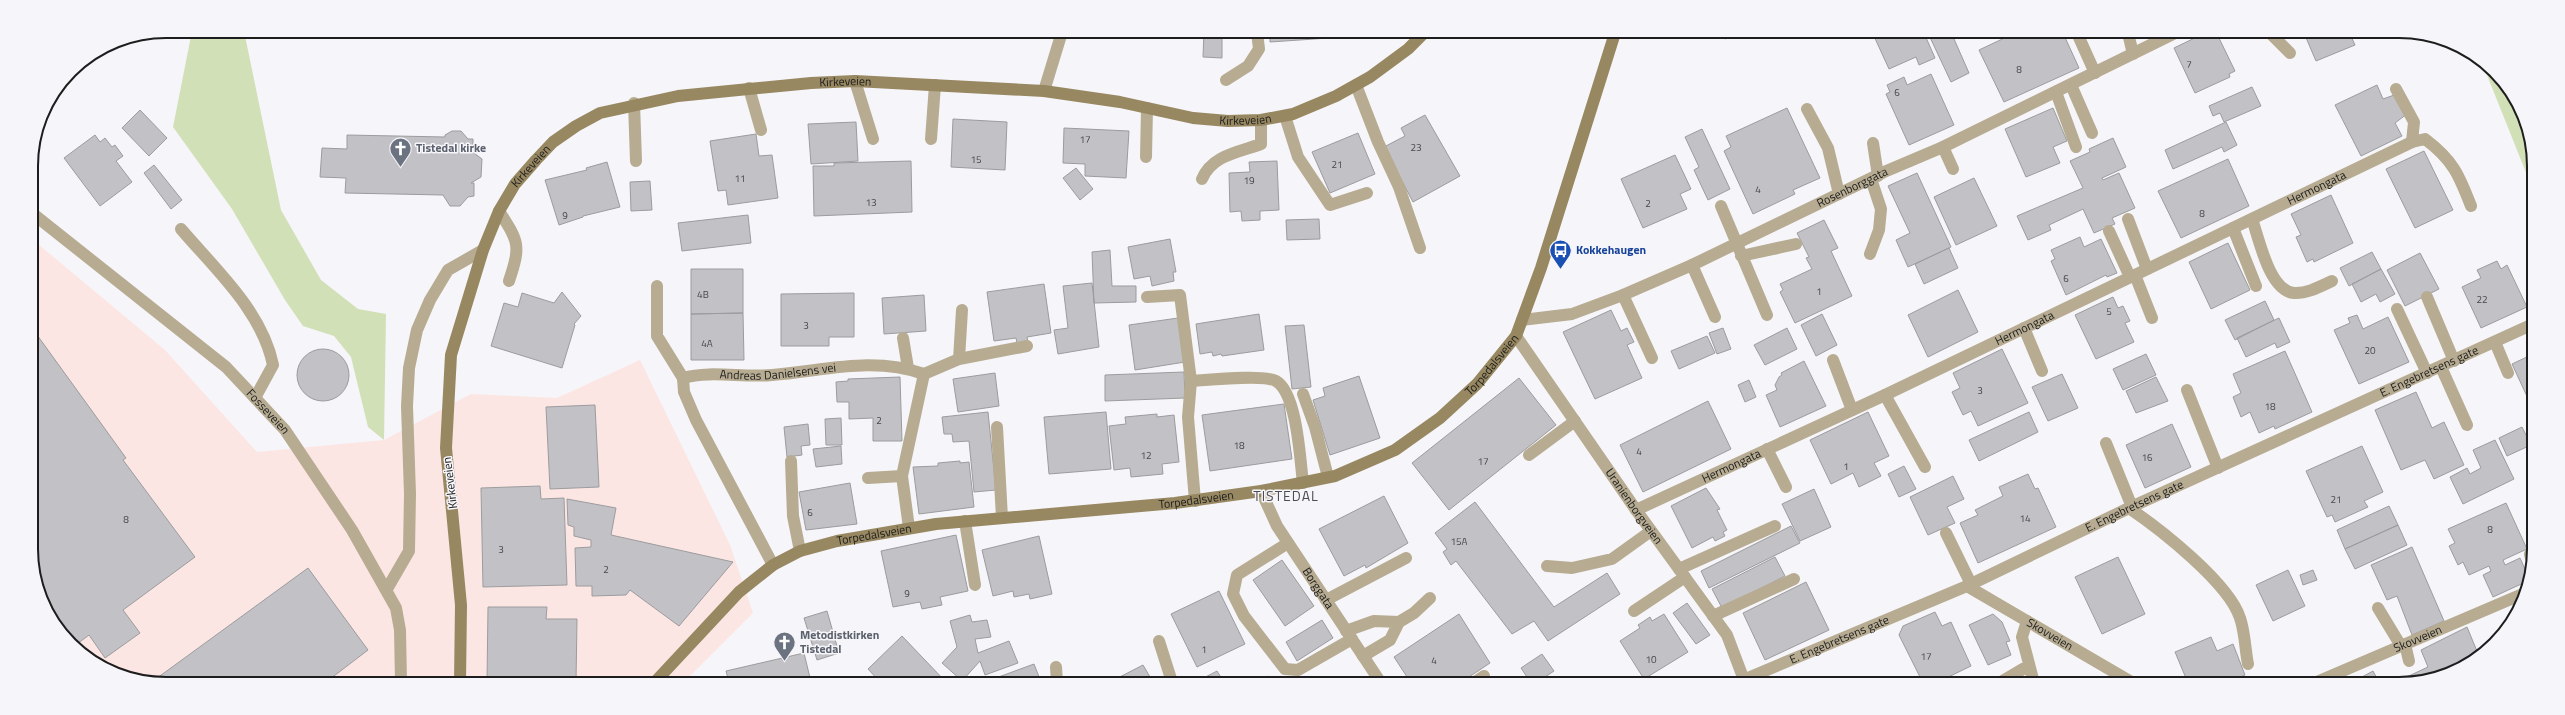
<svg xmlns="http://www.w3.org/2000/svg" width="2565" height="715" font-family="'Titillium Web',sans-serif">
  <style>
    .industrial { fill: #fce6e3 }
    .green { fill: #d1e0b6 }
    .building { fill: #c2c1c5; stroke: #9c9c9f }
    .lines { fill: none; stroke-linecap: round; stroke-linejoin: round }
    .lane { stroke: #b7ac92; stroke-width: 12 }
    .street { stroke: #b7ac92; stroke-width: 12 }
    .secondary { stroke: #988861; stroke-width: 12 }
    .labels { text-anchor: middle; stroke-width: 3; stroke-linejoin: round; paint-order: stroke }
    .number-label { font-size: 10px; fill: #464648 }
    .street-label { font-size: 12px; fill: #1d1d1e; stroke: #f6f5f9 }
    .worship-label { font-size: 12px; font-weight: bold; fill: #5b616d; stroke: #f6f5f9; text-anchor: start }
    .transit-label { font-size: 12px; font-weight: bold; fill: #164399; stroke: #f6f5f9; text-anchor: start }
    .quarter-label { font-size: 14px; letter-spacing: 1px; fill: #4d4d50; stroke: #f6f5f9 }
    .rim { fill: none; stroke: #1d1d1e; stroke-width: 2 }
  </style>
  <rect width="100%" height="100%" fill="#f6f5f9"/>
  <path class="industrial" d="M32 239 165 350 257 452 384 440 471 394 557 398 640 360 730 545 753 613 684 682 139 681 99 666 71 645 49 616 34 576Z"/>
  <path class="green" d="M192 31H244L281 210 321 280 358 309 386 314 384 440 368 427 351 357 334 336 303 326 285 300 232 209 173 127Z
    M2481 60C2506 79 2524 108 2531 139 2534 153 2531 170 2531 185Z"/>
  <path class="building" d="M1204 32H1222V58L1203 57Z
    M1270 32H1329V38L1270 42Z
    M1722 33H1741L1725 39Z
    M1875 33H1904L1905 36 1913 33H1924L1935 58 1919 65 1916 57 1889 69 1873 34Z
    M1928 33H1954L1956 38 1954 39 1969 73 1951 82Z
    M2015 33H2063L2079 68 2004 102 1979 50Z
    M2205 33H2210L2213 39 2218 36 2235 71 2229 74 2230 77 2195 93 2174 48Z
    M2304 33 2350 34 2355 45 2316 61Z
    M1931 74 1954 125 1909 145 1886 94 1890 92 1887 85 1904 77 1907 85Z
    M2377 85 2383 99 2397 94 2407 114 2395 123 2402 136 2361 156 2335 105Z
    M2252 87 2261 106 2224 122 2220 113 2213 116 2209 106Z
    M1787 108 1820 178 1793 190 1795 194 1753 214 1724 151 1731 147 1726 136Z
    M2053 108 2067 141 2053 147 2060 163 2026 177 2005 129Z
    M140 110 167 138 149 156 122 128Z
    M1425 115 1460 176 1413 202 1384 147 1405 136 1401 128Z
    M953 119 1007 122 1005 170 951 167Z
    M856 122 858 161 811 164 808 124Z
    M2226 122 2237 145 2224 152 2222 147 2173 169 2165 150Z
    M39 124 43 129 36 137Z
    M1064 128 1129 131 1126 178 1085 176V164L1063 163Z
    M1702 129 1730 189 1708 200 1694 170 1699 167 1685 137Z
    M452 131H461L468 139H473V150H470L482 159 481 177 471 183H474V196L468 197 460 206H450L443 195 345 193 346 178 320 177 322 148 347 149V135L445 137V135Z
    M1358 133 1375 174 1330 193 1312 152Z
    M756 134 759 156 772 155 778 198 728 205 726 190 718 191 710 141Z
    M95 135 100 142 105 138 112 147 115 145 123 156 116 161 132 182 100 206 64 158Z
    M2113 138 2126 167 2102 178 2103 180 2119 173 2135 208 2112 218 2115 224 2094 233 2083 209 2049 225 2051 230 2028 240 2017 216 2083 188 2070 161 2090 152 2089 149Z
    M2424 151 2453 210 2415 228 2386 169Z
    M1675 155 1691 189 1680 194 1687 209 1643 228 1621 179Z
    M2228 159 2249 206 2181 238 2158 191Z
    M911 161 912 212 814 216 813 166H834V163Z
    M1277 161 1279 210 1260 211V220L1242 221 1241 211 1230 212 1229 173 1250 172 1249 162Z
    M607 162 620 207 583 216V217L559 225 545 180 587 170 586 168Z
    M154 165 182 200 171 209 144 173Z
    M1076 168 1093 189 1080 200 1063 178Z
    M1917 173 1951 247 1908 267 1896 240 1910 233 1888 186Z
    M1974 178 1997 226 1956 245 1934 197Z
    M650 181 652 210 631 211 630 182Z
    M2331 195 2353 243 2314 262 2313 259 2307 262 2296 237 2301 235 2291 214Z
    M748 215 751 243 682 251 678 223Z
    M1319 219 1320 239 1287 240 1286 220Z
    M1824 220 1838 248 1831 251 1852 296 1795 323 1780 292 1783 290 1780 284 1812 269 1806 258 1809 257 1797 233Z
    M2080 237 2084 247 2101 239 2117 273 2107 277 2106 275 2066 295 2051 261 2055 259 2051 250Z
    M1170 239 1176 272H1173L1174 281 1152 286 1150 276 1134 279 1128 247Z
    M2228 243 2250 290 2211 309 2189 262Z
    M1949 248 1958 268 1924 284 1915 264Z
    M1110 250 1112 286H1136V302L1094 303 1092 252Z
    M2372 252 2381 269 2349 286 2340 268Z
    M2420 253 2439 289 2405 306 2387 270Z
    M2497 261 2501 269 2507 265 2527 307 2481 328 2462 287 2481 278 2477 270Z
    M691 269H743V313L691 314Z
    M2381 269 2395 294 2380 302 2376 294 2361 302 2352 284Z
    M1092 283 1099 347 1058 354 1054 330 1068 328 1063 286Z
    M1044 284 1051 333 1027 337 1028 342 1017 343 1016 338 994 341 987 292Z
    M1958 290 1978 332 1928 357 1908 315Z
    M562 292 581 316 574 324 575 325 562 368 491 346 504 303 518 307 522 293 554 303Z
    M854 293V337H829V346H781V294Z
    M924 295 926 331 884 334 882 298Z
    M2113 297 2118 308 2123 306 2130 321 2125 323 2134 342 2096 359 2075 315Z
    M2265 301 2274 320 2235 340 2225 320Z
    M1611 310 1621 331 1627 328 1634 342 1627 345 1642 378 1595 399 1563 332Z
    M743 313 744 360H691V314Z
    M1259 314 1264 350 1222 356 1221 354 1213 356 1212 352 1200 354 1196 324Z
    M1822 314 1837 345 1816 356 1801 325Z
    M2357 315 2363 329 2388 317 2409 362 2359 384 2334 330 2350 323 2348 318Z
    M1178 318 1185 362 1135 370 1129 325Z
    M2279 318 2290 342 2277 348 2275 343 2246 357 2237 338Z
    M1304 325 1311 387 1292 389 1285 326Z
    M32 328 126 458 123 460 195 557 123 610 140 633 105 658 89 635 73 647 71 645 49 616 34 576Z
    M1723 328 1731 349 1717 354 1709 333Z
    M1787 328 1797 349 1765 365 1754 345Z
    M1707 336 1715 353 1679 369 1671 351Z
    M2002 349 2028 403 1978 426 1971 411 1963 415 1952 392 1960 388 1953 373Z
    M297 375a26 26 0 1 1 52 0a26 26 0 1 1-52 0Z
    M2285 351 2312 412 2275 429 2274 426 2259 433 2250 412 2241 417 2233 397 2241 393 2233 374Z
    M2146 354 2156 375 2123 390 2113 369Z
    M2531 355V405L2512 364Z
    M1804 361 1826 406 1780 427 1766 395 1777 390 1775 385 1779 377 1782 375 1781 373Z
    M1184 372 1185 398 1105 401V375Z
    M995 373 999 406 958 412 953 379Z
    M2062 374 2078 408 2048 421 2032 387Z
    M1359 376 1380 438 1330 455 1313 400 1325 396 1323 388Z
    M900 377 902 441H873V418L849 419V402H837L836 382 848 381V379Z
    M2156 377 2168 401 2136 413 2126 391Z
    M1519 378 1556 425 1449 510 1412 463Z
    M1749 380 1756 397 1745 402 1738 385Z
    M2416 392 2432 428 2444 422 2464 465 2434 479 2425 460 2401 470 2375 410Z
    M1708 401 1731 449 1643 492 1620 445Z
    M1284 404 1292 459 1210 471 1202 415Z
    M595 405 599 487 550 489 546 407Z
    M988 412 996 490 974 492 969 441 953 442 952 434H944L942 417Z
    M1106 412 1111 469 1049 474 1044 417Z
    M1868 412 1889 456 1874 463 1881 476 1859 487 1853 473 1831 484 1810 440Z
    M2029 412 2038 432 1979 461 1969 440Z
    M1157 414V417L1174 415 1179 462 1162 464 1163 474 1131 477 1130 468 1114 470 1109 426 1126 424 1125 417Z
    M841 418 842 445H826L825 419Z
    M808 424 810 445 801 446 802 455 787 457 784 427Z
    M2172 424 2191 467 2145 488 2126 445Z
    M2522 427 2531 445 2507 456 2499 438Z
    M2495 440 2514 479 2463 504 2450 477 2467 468 2470 474 2481 468 2473 450Z
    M841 446 842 464 816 467 813 449Z
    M2362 446 2383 492 2364 501 2368 507 2335 522 2332 515 2327 517 2306 471Z
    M960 461V463L969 462 974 507 919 514 913 467 938 466V463Z
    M1904 466 1916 489 1899 497 1888 474Z
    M2028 474 2035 489 2038 488 2056 527 1978 563 1960 523 1978 515 1975 510 2003 496 1999 487Z
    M1953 476 1964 499 1947 507 1955 523 1928 535 1910 497Z
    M850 483 857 524 806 530 799 492Z
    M540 486 541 499 564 498 567 585 483 587 481 488Z
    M1706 488 1720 509 1717 510 1727 530 1723 532 1725 536 1715 541 1713 537 1692 548 1671 506Z
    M1814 489 1831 527 1800 541 1782 504Z
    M1384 496 1408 543 1366 568 1365 565 1344 576 1319 529Z
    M567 499 616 508 611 535 733 562 679 626 630 590 626 595 592 596V586H576L575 548 591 547V540L574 536V527L568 525Z
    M1475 502 1554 607 1607 573 1620 594 1548 641 1534 621 1512 634 1456 561 1451 565 1443 552 1447 549 1435 533Z
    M2506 503 2527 549 2503 560 2505 565 2520 558 2530 580 2493 597 2483 575 2491 571 2489 566 2469 575 2463 562 2458 565 2449 546 2455 543 2448 529Z
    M2389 506 2398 525 2345 549 2337 530Z
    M2398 525 2407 545 2355 569 2345 549Z
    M1791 526 1800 543 1709 588 1701 571Z
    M956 535 968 591 940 597 942 605 922 609 920 602 893 607 881 551Z
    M1039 536 1052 594 1030 599 1029 594 1014 597 1013 591 993 596 982 550Z
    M2412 547 2444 621 2412 635 2397 596 2387 600 2371 565Z
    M1775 557 1785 576 1722 608 1712 589Z
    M2118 557 2145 614 2102 634 2075 577Z
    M1282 560 1314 606 1285 626 1253 580Z
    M308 568 368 650 326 682 153 681Z
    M2288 570 2305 606 2273 621 2256 585Z
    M2313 570 2317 580 2303 585 2300 575Z
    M1806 582 1829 630 1765 660 1743 613Z
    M1219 591 1245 644 1197 667 1171 614Z
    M1687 603 1710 635 1696 644 1673 613Z
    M488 607H547L546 619H577L576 682H487Z
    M827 611 839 653 817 660 804 618Z
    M1935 612 1942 626 1951 622 1971 666 1936 683H1923L1899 635 1903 626Z
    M1459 614 1490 663 1460 683H1411L1394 657Z
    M1664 614 1688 652 1644 679 1620 641 1640 628 1638 625 1650 617 1652 621Z
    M1993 614 2002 622 2010 641 2006 642 2011 655 1988 665 1969 625Z
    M970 615 972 622 987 620 991 637 975 639 978 653 1009 641 1018 663 985 675 980 661 962 681 942 663 957 647 950 621Z
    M1322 620 1333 638 1297 661 1286 642Z
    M2467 627 2479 656 2451 674 2400 684 2398 681 2428 667 2421 650Z
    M902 636 945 681 944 682H880L868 669Z
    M2211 637 2217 651 2233 644 2245 675 2224 684 2188 683 2175 652Z
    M804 653 811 682H729L726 671Z
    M1542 654 1554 671 1536 683H1531L1521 668Z
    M1034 664 1041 682H985Z
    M1143 665 1153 682H1110Z
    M1217 671 1224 682H1196Z
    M2373 671 2380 684H2349Z
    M1268 676 1272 683H1256Z"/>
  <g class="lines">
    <path class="lane" d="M2077 33 2095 73
      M2128 33 2133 54
      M2270 33 2290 53
      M1226 80 1248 66 1259 49 1257 32
      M855 81 873 139
      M1356 85 1378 142 1399 187 1420 248
      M2071 85 2092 133
      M749 88 761 130
      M2396 89 2414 122 2412 142 2425 139C2453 160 2459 175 2471 206
      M2056 92 2076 147
      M634 103 636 161
      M1807 109 1828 148 1839 194
      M1285 116 1298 157 1330 205 1367 193
      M931 139 935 85
      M1873 143 1878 176
      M1943 147 1953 169
      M1146 157 1147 108
      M1202 179C1212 155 1239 152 1261 144V120
      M1721 206 1767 315
      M499 211C519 242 521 245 509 281
      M2128 219 2147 269
      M2252 219C2259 238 2269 291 2294 293 2307 294 2321 286 2332 281
      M2233 228 2256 286
      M181 229C216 270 262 311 273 365L255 398
      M2109 231 2130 277
      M1870 254 1879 230 1881 209 1871 179
      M1741 256 1796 244
      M1692 265 1715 317
      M2135 275 2152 318
      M657 286V336L683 378
      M1623 295 1652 358
      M1147 297 1180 295 1191 381 1188 417 1195 501
      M2427 297 2454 361
      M2397 309 2427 373
      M2024 328 2042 371
      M903 338 908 368
      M2495 342 2508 373
      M959 359 962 310
      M1833 360 1852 410
      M2441 367 2467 425
      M924 374 959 359 1027 346
      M1191 381C1207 380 1264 374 1276 381 1297 393 1300 459 1303 483
      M2187 390 2218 468
      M1303 394 1315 427 1328 477
      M1885 395 1925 467
      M997 427 1002 518
      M2106 443 2132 507
      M1767 449 1786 487
      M1529 455 1575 421
      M791 461 793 516 800 551
      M868 478 902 476
      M2129 508C2160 529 2229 583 2240 618 2245 632 2245 649 2248 664
      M965 521 975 585
      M1946 533 1971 584
      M1288 543 1237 575 1233 594 1244 616 1285 669 1298 670 1352 639
      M2530 554 2531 558
      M1547 566 1572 568 1612 559 1651 531
      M1679 569 1775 526
      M387 589 409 551 410 494 407 406 409 368 417 330 430 300 448 270 483 250
      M1326 600 1406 558
      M2378 608 2401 646
      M1634 611 1685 577
      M1713 616 1794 579
      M2027 621 2022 637 2034 683
      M1346 631 1374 621 1399 622
      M1159 641 1172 682
      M2405 644 2409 661
      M1363 656 1390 640 1399 622 1414 613 1430 598
      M1056 667 1057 682
      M2001 682 2028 666
      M1474 683 1484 676"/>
    <g class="street">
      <path d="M1044 91 1062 32"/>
      <path id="s1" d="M32 213 226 367 285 430 352 530 396 608 400 630 401 682"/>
      <path id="s2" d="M1522 320 1572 314 1623 295 1692 265 1884 172 1943 147 2175 33"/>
      <path id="s3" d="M1516 336 1636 510 1727 635 1744 680 1751 681"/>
      <path id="s4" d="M1261 491 1277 526 1381 683"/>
      <path id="s5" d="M1636 510 1885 395 2412 142"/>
      <path id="s6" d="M773 565 696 420 684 392 683 378C711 370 743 378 772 375 824 371 872 356 924 374L902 476 909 528"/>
      <path id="s7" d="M1967 586 2133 683"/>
      <path id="s8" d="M1736 683 1967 586 2129 508 2531 325"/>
      <path id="s9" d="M2312 684 2525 593"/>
    </g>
    <g class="secondary">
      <path id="s10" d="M460 682 461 605 446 448 451 355 483 250 499 211 515 184 536 160 553 142 576 126 600 113 678 96 811 83 855 81 1044 91 1120 102 1193 118 1228 121 1261 120 1293 114 1336 96 1370 77 1408 49 1425 32"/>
      <path id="s11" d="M655 682 739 592 773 565 800 551 837 541 936 524 1175 503 1261 491 1335 476 1395 450 1440 418 1477 384 1516 336 1541 268 1615 33"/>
    </g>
  </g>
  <defs>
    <symbol id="church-pin" viewBox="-11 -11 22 30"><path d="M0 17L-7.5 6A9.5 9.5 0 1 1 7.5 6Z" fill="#6b7280" stroke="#f6f5f9"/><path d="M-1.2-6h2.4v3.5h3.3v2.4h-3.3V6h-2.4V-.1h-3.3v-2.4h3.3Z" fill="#fff"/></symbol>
    <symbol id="bus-pin" viewBox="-11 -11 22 30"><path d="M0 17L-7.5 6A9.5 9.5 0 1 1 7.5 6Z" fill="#1a4fb4" stroke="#f6f5f9"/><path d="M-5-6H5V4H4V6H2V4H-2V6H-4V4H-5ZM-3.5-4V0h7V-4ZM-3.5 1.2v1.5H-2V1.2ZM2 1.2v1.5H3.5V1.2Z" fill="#fff"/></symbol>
  </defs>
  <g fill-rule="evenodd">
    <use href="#church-pin" x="388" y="136" width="25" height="34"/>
    <use href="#bus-pin" x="1548" y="238" width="25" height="34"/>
    <use href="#church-pin" x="772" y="630" width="25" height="34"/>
  </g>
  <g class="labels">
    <g class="number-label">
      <text x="2189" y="68">7</text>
      <text x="2019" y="73">8</text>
      <text x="1897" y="96">6</text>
      <text x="1085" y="143">17</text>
      <text x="1416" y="151">23</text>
      <text x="976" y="163">15</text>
      <text x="1337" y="168">21</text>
      <text x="740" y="182">11</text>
      <text x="1249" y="184">19</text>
      <text x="1758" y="193">4</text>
      <text x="871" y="206">13</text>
      <text x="1648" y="207">2</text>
      <text x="2202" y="217">8</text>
      <text x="565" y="219">9</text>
      <text x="2066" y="282">6</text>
      <text x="1819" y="295">1</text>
      <text x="703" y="298">4B</text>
      <text x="2482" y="303">22</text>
      <text x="2109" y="315">5</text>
      <text x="806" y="329">3</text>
      <text x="707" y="347">4A</text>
      <text x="2370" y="354">20</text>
      <text x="1980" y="394">3</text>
      <text x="2270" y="410">18</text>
      <text x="879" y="424">2</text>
      <text x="1239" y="449">18</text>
      <text x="1639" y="455">4</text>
      <text x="1146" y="459">12</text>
      <text x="2147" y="461">16</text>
      <text x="1483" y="465">17</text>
      <text x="1846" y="470">1</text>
      <text x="2336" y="503">21</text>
      <text x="810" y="516">6</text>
      <text x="2025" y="522">14</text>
      <text x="126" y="523">8</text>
      <text x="2490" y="533">8</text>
      <text x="1459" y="545">15A</text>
      <text x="501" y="553">3</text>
      <text x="606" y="573">2</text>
      <text x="907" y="597">9</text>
      <text x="1204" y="653">1</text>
      <text x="1926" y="660">17</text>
      <text x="1651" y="663">10</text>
      <text x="1434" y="664">4</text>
    </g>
    <g class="street-label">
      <text dy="4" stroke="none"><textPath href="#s10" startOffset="871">Kirkeveien</textPath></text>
      <text dy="4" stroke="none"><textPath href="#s10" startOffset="1274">Kirkeveien</textPath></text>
      <text dy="4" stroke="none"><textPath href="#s10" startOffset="535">Kirkeveien</textPath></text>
      <text dy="4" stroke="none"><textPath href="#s5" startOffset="753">Hermongata</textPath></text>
      <text dy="4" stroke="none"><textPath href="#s2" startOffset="358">Rosenborggata</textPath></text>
      <text dy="4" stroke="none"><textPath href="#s5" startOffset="429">Hermongata</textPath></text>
      <text dy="4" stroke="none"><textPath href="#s11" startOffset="933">Torpedalsveien</textPath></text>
      <text dy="4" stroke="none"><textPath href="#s6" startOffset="304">Andreas Danielsens vei</textPath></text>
      <text dy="4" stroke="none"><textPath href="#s8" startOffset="760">E. Engebretsens gate</textPath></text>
      <text dy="4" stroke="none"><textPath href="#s1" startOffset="309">Fosseveien</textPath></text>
      <text dy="4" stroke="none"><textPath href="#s5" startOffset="105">Hermongata</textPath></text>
      <text transform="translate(450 483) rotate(-97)" y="4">Kirkeveien</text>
      <text dy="4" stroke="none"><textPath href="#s11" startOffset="597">Torpedalsveien</textPath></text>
      <text dy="4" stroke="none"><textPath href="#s3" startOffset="207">Uranienborgveien</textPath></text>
      <text dy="4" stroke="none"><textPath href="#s8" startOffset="436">E. Engebretsens gate</textPath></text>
      <text dy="4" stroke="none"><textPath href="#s11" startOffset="273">Torpedalsveien</textPath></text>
      <text dy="4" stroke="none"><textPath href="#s4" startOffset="113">Borggata</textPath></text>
      <text dy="4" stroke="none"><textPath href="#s7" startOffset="96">Skovveien</textPath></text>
      <text dy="4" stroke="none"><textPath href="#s9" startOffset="115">Skovveien</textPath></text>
      <text dy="4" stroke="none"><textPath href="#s8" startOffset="112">E. Engebretsens gate</textPath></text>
    </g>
    <g class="worship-label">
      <text x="416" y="152">Tistedal kirke</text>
      <text x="800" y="639">Metodistkirken<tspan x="800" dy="14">Tistedal</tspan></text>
    </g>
    <g class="transit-label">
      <text x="1576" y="254">Kokkehaugen</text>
    </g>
    <g class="quarter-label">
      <text x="1286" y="501">TISTEDAL</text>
    </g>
  </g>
  <path d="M0 0H2565V715H0ZM166 38H2399A128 128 0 0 1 2527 166V549A128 128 0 0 1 2399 677H166A128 128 0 0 1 38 549V166A128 128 0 0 1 166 38Z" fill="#f6f5f9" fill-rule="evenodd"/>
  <path class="rim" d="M166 38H2399A128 128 0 0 1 2527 166V549A128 128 0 0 1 2399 677H166A128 128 0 0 1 38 549V166A128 128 0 0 1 166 38Z"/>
</svg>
